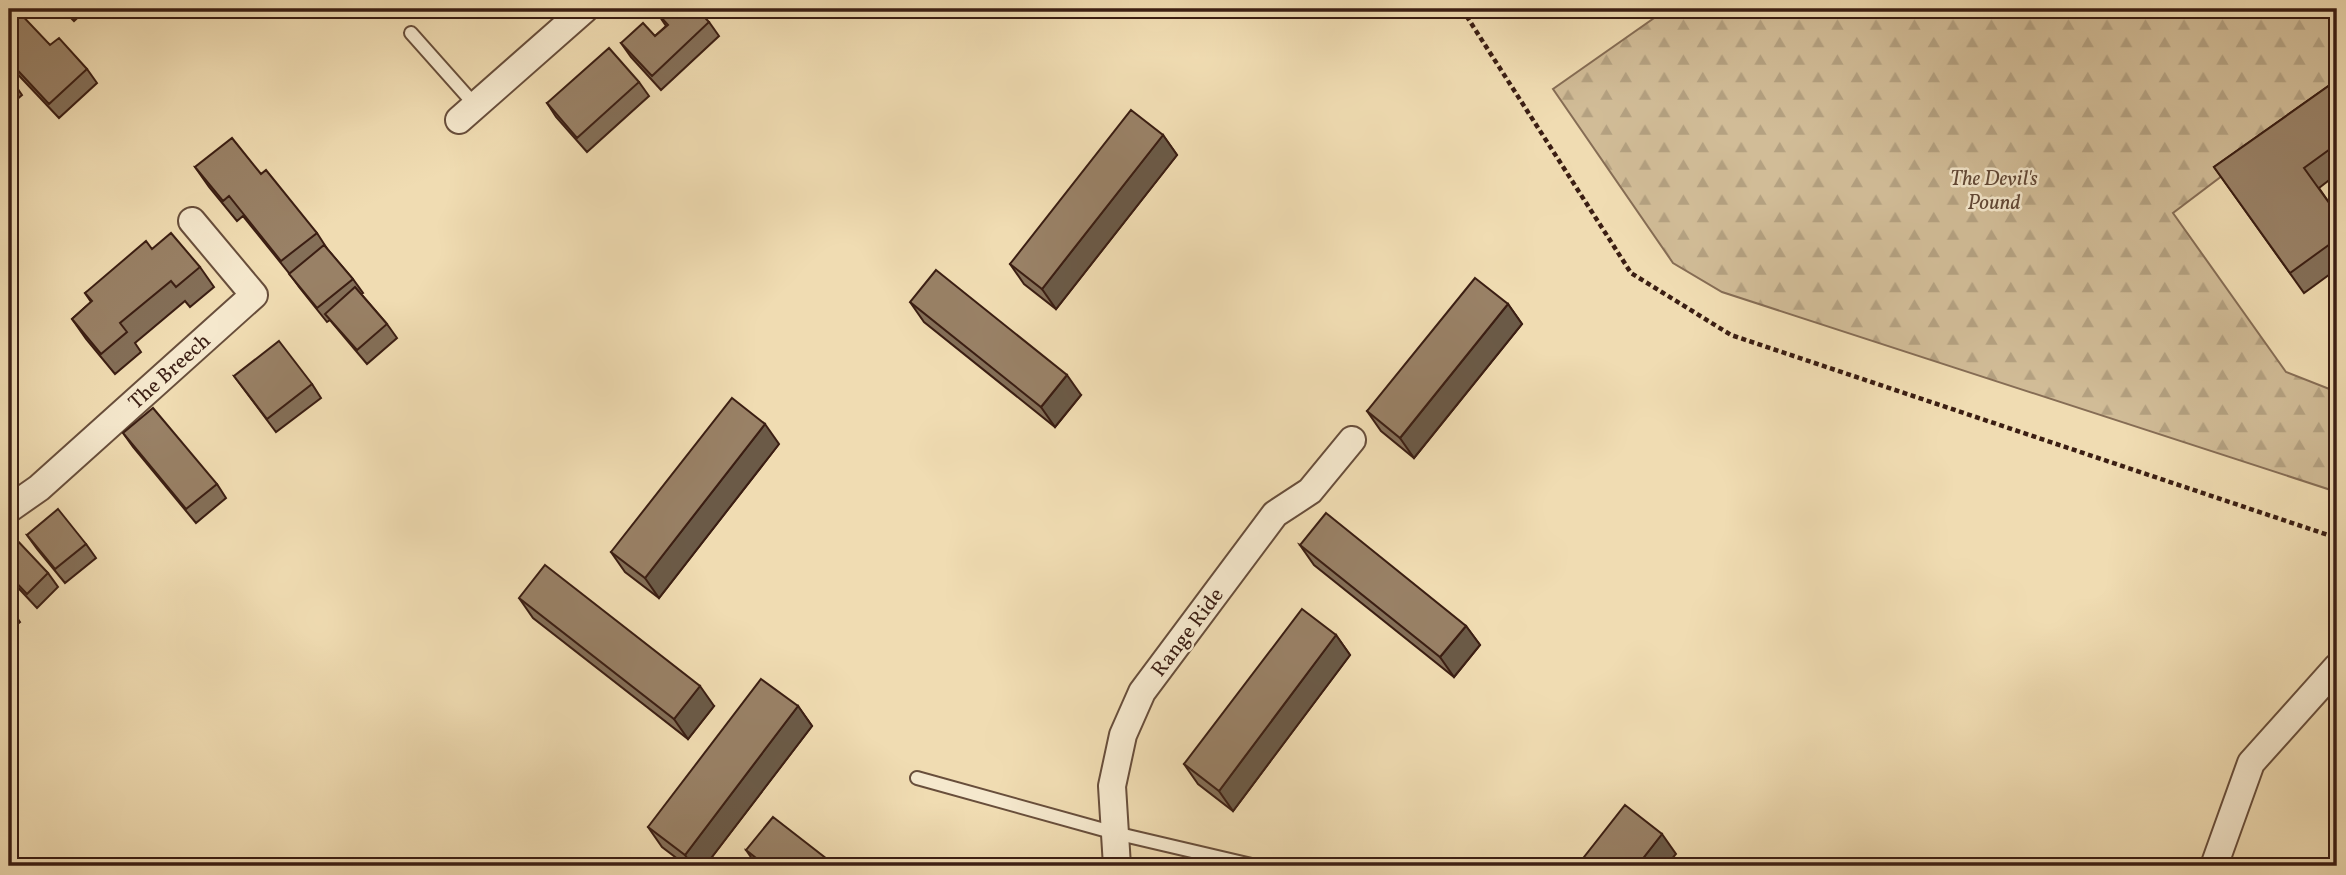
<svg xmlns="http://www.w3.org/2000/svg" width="2346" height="875" font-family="Vollkorn,serif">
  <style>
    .forest { fill: url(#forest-firs); stroke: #866d55; stroke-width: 2 }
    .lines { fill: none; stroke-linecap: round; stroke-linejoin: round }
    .service-casing { stroke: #684e3b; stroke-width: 16 }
    .minor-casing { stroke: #684e3b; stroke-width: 30 }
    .path { stroke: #3b1e13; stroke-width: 4.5; stroke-dasharray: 5 3.5; stroke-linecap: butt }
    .service { stroke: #f5e8cd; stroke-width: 12 }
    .minor { stroke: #f5e8cd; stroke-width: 26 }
    .wall { fill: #846f58; stroke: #3b1e13; stroke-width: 2 }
    .shaded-wall { fill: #6b5a47; stroke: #3b1e13; stroke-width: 2 }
    .building { fill: #998166; stroke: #3b1e13; stroke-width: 2 }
    .labels { text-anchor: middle; stroke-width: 5; stroke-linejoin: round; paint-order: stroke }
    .park-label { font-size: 21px; font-style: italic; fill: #604634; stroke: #f5e8cd }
    .street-label { font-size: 21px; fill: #3b1e13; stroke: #f5e8cd }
  </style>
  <defs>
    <pattern id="forest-firs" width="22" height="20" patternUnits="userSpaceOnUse" patternTransform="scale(1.75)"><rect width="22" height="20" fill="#d1bc97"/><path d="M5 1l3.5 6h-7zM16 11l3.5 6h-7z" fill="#b4a181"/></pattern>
  </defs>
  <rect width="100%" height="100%" fill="#f0dcb2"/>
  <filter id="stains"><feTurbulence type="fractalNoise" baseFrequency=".00286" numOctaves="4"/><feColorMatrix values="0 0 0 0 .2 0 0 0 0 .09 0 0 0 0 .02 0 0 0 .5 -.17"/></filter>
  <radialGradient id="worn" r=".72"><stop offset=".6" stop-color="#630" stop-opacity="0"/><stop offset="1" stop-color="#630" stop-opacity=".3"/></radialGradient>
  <path class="forest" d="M1667 9H2337V89L2173 213 2286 372 2337 392V492L1722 292 1673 263 1553 89Z"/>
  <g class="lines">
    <defs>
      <path id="service" d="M411 33 475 105
        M917 778 1115 833 1256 866"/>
      <path id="minor" d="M459 120 585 9
        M9 509 39 488 254 295 192 221
        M1117 866 1112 786 1123 735 1142 692 1275 514 1310 491 1352 440
        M2214 866 2251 763 2337 667"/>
    </defs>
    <use href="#service" class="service-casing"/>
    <use href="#minor" class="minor-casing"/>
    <path class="path" d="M1462 9 1631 273 1731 335 2337 538"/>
    <use href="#service" class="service"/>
    <use href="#minor" class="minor"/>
  </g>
  <path class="wall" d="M9 9 50 45 87 69 97 83 59 118 9 65Z
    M62 9H87L74 21Z
    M122 9H138L129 17Z
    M216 9H231L223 16Z
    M658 14 709 22 719 36 661 90 631 57 621 43 655 36 666 26Z
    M9 76 22 95 9 106Z
    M2337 80V174L2319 188 2337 214V269L2304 293 2214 167Z
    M639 82 649 96 587 152 556 117 547 103Z
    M1163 135 1177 155 1056 309 1024 284 1010 264Z
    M195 167 261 174 317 233 328 250 353 279 363 293 361 294 387 324 397 338 367 364 330 320 327 322 299 287 289 273 243 216 237 221 209 187Z
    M152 249 200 267 214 287 190 307 185 301 135 343 141 352 115 374 86 339 72 319 91 302 85 293Z
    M910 302 1081 395 1055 427 924 322Z
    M1508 304 1522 324 1414 458 1381 431 1367 411Z
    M234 376 312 384 321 398 276 432Z
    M123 433 217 484 226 498 196 523 133 447Z
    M779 444 659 598 625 572 611 552Z
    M27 535 86 544 96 558 65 583 37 549Z
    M9 541 48 573 58 587 37 608 9 578Z
    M1300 545 1466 626 1480 645 1454 677 1314 565Z
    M519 598 714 706 688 739 533 618Z
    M9 606 20 622 9 631Z
    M1336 635 1350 655 1233 811 1198 784 1184 764Z
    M798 706 812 726 705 866H687L662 847 648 827Z
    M746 850 836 866H757Z"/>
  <path class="shaded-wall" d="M1163 135 1177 155 1056 309 1042 289Z
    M1508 304 1522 324 1414 458 1400 438Z
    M1067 375 1081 395 1055 427 1041 407Z
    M765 424 779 444 659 598 645 578Z
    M1466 626 1480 645 1454 677 1440 657Z
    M1336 635 1350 655 1233 811 1219 791Z
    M700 686 714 706 688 739 674 719Z
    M798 706 812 726 705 866H693L685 855Z
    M1662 834 1676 854 1666 866H1637Z"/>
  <path class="building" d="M9 9H16L50 45 59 38 87 69 49 104 9 61Z
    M664 9H697L709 22 652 76 621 43 643 23 655 36 668 25 658 14Z
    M609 48 639 82 577 138 547 103Z
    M2337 80V144L2304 168 2337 214V239L2290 273 2214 167Z
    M1131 110 1163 135 1042 289 1010 264Z
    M232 138 261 174 266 170 317 233 281 261 229 196 223 201 195 167Z
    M171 233 200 267 176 287 171 281 120 323 127 332 101 354 72 319 92 301 85 293 146 241 152 249Z
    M324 245 353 279 317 308 289 274Z
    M936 270 1067 375 1041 407 910 302Z
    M1475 278 1508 304 1400 438 1367 411Z
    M355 287 387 324 357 350 325 314Z
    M2337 333V343L2334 342Z
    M279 341 312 384 267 419 234 376Z
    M732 398 765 424 645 578 611 552Z
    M153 408 217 484 186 509 123 433Z
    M58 509 86 544 55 569 27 535Z
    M1326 513 1466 626 1440 657 1300 545Z
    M14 537 48 573 27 594 9 575V541Z
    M545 565 700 686 674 719 519 598Z
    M1302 609 1336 635 1219 791 1184 764Z
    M761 679 798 706 685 855 648 827Z
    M1625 805 1662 834 1637 866H1577Z
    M773 817 836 866H766L746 850Z"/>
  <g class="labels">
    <g class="park-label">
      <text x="1994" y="185">The Devil's<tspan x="1994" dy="24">Pound</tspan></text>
    </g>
    <g class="street-label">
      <text transform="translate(169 371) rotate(-42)" y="7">The Breech</text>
      <text transform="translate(1187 632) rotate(-53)" y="7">Range Ride</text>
    </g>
  </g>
  <rect width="2346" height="875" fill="none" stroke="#f0dcb2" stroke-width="35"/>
  <rect x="10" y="10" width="2325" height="854" fill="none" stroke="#3b1e13" stroke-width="3.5"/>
  <rect x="18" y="18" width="2311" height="840" fill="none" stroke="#3b1e13" stroke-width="2"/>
  <rect width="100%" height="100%" filter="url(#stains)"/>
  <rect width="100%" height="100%" fill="url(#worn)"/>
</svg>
